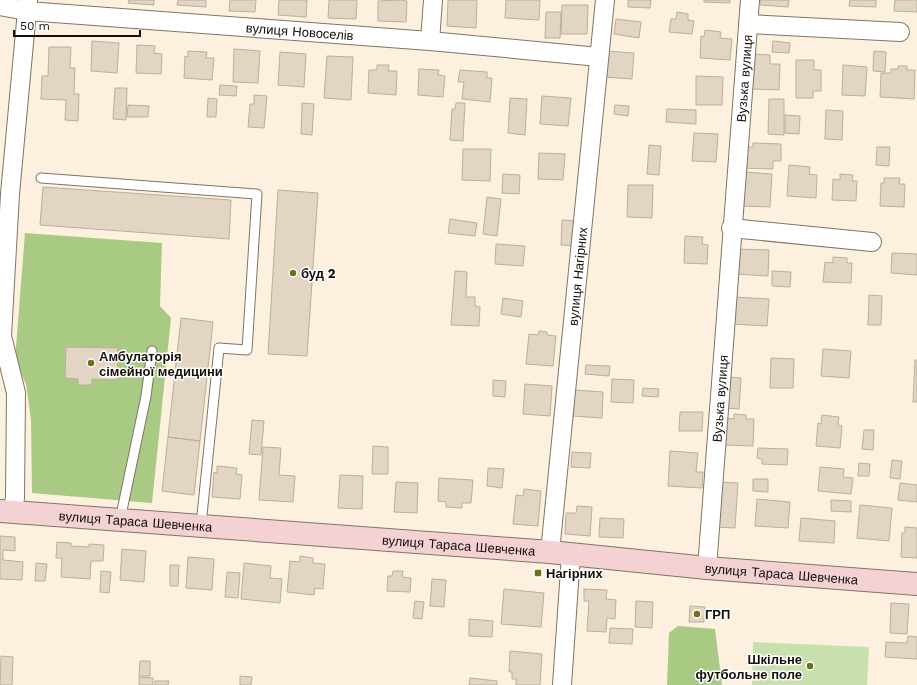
<svg xmlns="http://www.w3.org/2000/svg" width="917" height="685" font-family="'Work Sans',sans-serif">
  <style>
    .green { fill: #c7e0ad }
    .forest { fill: #a8ca82 }
    .building { fill: #e2d5c4; stroke: #bbae9d }
    .lines { fill: none; stroke-linecap: round; stroke-linejoin: round }
    .lane-casing { stroke: #807565; stroke-width: 11 }
    .street-casing { stroke: #807565; stroke-width: 20 }
    .secondary-casing { stroke: #807565; stroke-width: 24 }
    .lane { stroke: #fff; stroke-width: 9 }
    .street { stroke: #fff; stroke-width: 18 }
    .secondary { stroke: #f4d2d4; stroke-width: 22 }
    .poi-dot { fill: #6f7218; stroke: #fff; stroke-width: 1.5 }
    .labels { text-anchor: middle; stroke-width: 3; stroke-linejoin: round; paint-order: stroke }
    .street-label { font-size: 13px; fill: #130f09; stroke: #fff }
    .poi-label { font-size: 13px; font-weight: bold; fill: #130f09; stroke: #fff; text-anchor: start }
  </style>
  <rect width="100%" height="100%" fill="#fdf0de"/>
  <path class="green" d="M753 642 869 647 867 685H752Z"/>
  <path class="forest" d="M25 233 162 243 160 306 171 318 152 503 32 493 31 420 26 384 15 360Z
    M678 626 715 629 722 685H667L669 633Z"/>
  <path class="building" d="M129 0H154V5L128 3Z
    M178 0H206V7L177 5Z
    M230 0H256L255 12 229 11Z
    M279 0H307L306 17 278 15Z
    M329 0H357L356 19 328 18Z
    M401 0 407 1 406 22 378 21V1Z
    M448 0H477L476 28 447 26Z
    M506 0H540L539 20 505 18Z
    M628 0H651L650 8 628 7Z
    M704 0H730V3L704 2Z
    M760 0H789L788 7 760 5Z
    M850 0H876V7L849 6Z
    M895 0H917V12L894 11Z
    M562 5H588L587 34H561Z
    M546 12H561L560 38H545Z
    M677 12 688 14V20L694 21 692 34 669 32 671 19H676Z
    M616 19 641 22 639 38 614 34Z
    M705 30 721 32 720 38 732 39 730 60 700 58 701 36 704 37Z
    M92 41 119 43 117 73 91 71Z
    M773 41 790 43 789 53 772 52Z
    M137 45 155 46 154 53 162 54 161 74 136 73Z
    M49 47H71L70 68H75L74 94H79L78 121 65 120 66 100 41 99 42 76H48Z
    M234 49 260 51 258 83 233 82Z
    M188 51 207 52 206 58H214L212 80 184 78 185 56 188 57Z
    M606 51 634 53 632 79 604 77Z
    M874 51 886 52 885 72 873 71Z
    M280 52 306 54 304 87 278 85Z
    M752 54 770 55V64H780L779 90 751 89Z
    M327 56 353 57 351 100 324 98Z
    M796 60H814V70H821V91H813V98H796Z
    M377 65H389L388 71H397L396 95 368 93 369 70H377Z
    M843 65 867 67 865 96 842 95Z
    M898 66H907V70H915L914 99 880 97 881 73H891V69H898Z
    M419 69 439 70 438 75 445 76 443 97 418 95Z
    M460 70 487 72V78H492L490 102 462 99 464 82H458Z
    M696 76 723 77 722 105H696Z
    M220 85 237 86 236 96 219 95Z
    M115 88H127L126 120 113 119Z
    M254 95 267 96 264 128 248 127 250 104H254Z
    M542 96 571 98 568 126 540 124Z
    M208 98 217 99 216 117H207Z
    M510 98 527 99 525 135 508 133Z
    M769 99H784V135L768 134Z
    M302 103 314 104 312 135 301 134Z
    M456 103H465L463 141 450 140 452 109H455Z
    M128 105 149 106 148 117H127Z
    M615 105 629 106 628 116 614 114Z
    M667 109 696 110V124L666 122Z
    M826 110 843 111 842 140 825 139Z
    M785 115 800 116 799 134 785 133Z
    M694 133 718 134 716 162 692 161Z
    M753 143 781 144V161H773V169L741 168 742 147H753Z
    M649 145 661 146 659 175 647 174Z
    M877 147H890L889 166 876 165Z
    M463 149H491L490 181 462 180Z
    M539 153 565 154 563 180 538 179Z
    M789 165 810 167 809 174 817 175 816 198 787 196Z
    M744 172 772 174 770 207 742 206Z
    M503 174 520 175 519 194 502 193Z
    M840 174 853 175 852 181H857L856 201 832 200 833 179 840 180Z
    M884 178H900L899 184H905L904 207 880 206 881 183H884Z
    M628 185H653L652 218 627 217Z
    M43 187 231 200 229 239 40 225Z
    M278 190 318 193 307 356 268 354Z
    M487 197 501 199 497 236 483 234Z
    M450 219 477 223 475 236 448 233Z
    M562 220 576 221 575 246 561 245Z
    M685 236 703 237 702 244 708 245 707 264 684 263Z
    M496 244 525 246 523 266 495 264Z
    M735 249 769 250 768 276 734 274Z
    M892 253 917 254V275L891 273Z
    M833 257 847 258V263H852L851 283 823 282 825 262 833 263Z
    M455 271 467 272 466 297H475V306L480 307 479 326 451 325Z
    M772 271 791 272 790 287 772 286Z
    M869 295 882 296 881 325H868Z
    M733 297 769 299 767 326 731 324Z
    M503 298 523 301 521 317 501 314Z
    M181 318 213 322 200 441 168 437Z
    M539 331 547 332V335L556 336 553 366 526 364 529 334 538 335Z
    M66 347 118 348 117 380 92 379V385H78V379L65 378Z
    M823 349 851 351 849 378 821 376Z
    M771 358 794 359 793 388H770Z
    M915 360H917V402H913Z
    M586 365 610 366 609 376 585 374Z
    M727 377 741 378 739 409 724 408Z
    M612 379 634 380 633 403 611 402Z
    M493 380 506 381 505 397 493 396Z
    M525 384 552 386 550 416 523 414Z
    M643 388 659 389 658 397 642 396Z
    M574 390 603 392 602 418 573 416Z
    M680 412H703L702 431H679Z
    M734 414 746 415V419H754L753 446 723 445 724 418 734 419Z
    M822 415 839 417 838 425 842 426 840 448 816 446 818 423 821 424Z
    M252 420 264 421 261 455 249 454Z
    M864 430H874L873 450 862 449Z
    M168 437 200 441 194 495 162 491Z
    M373 446 388 447V474H372Z
    M263 447 281 448 279 475 295 476 293 502 259 500Z
    M758 448 788 449 787 465 762 464V459L757 458Z
    M670 451 698 453 696 472H703L702 488 668 486Z
    M572 452 591 453 590 468 571 467Z
    M892 460 902 461 900 479 890 478Z
    M859 463 870 464 869 476H858Z
    M217 466 237 468 236 474 242 475 240 499 212 497 214 472 217 473Z
    M820 467 844 469 843 477 853 478 851 494 818 491Z
    M488 468 504 469 502 488 487 486Z
    M340 475 363 476 362 509 338 508Z
    M439 478 473 480 471 503H462V508L446 507V502L438 501Z
    M753 479H768V492L753 491Z
    M396 482 418 483 417 513 394 512Z
    M718 482 738 483 735 528 715 527Z
    M900 483 917 485V502L898 500Z
    M524 489 541 491 538 526 513 524 516 495 523 496Z
    M757 499 790 502 788 528 755 526Z
    M831 500 851 501V512L831 511Z
    M860 505 892 508 889 541 857 538Z
    M577 506 592 507 590 536 565 534 566 513H576Z
    M600 518 624 519 623 538 599 537Z
    M801 518 835 521 834 543 799 541Z
    M905 527 917 528V558L901 557 902 533H905Z
    M0 536 15 537V551L3 550V560L23 562 22 580 0 579Z
    M57 542 71 543V546L89 547V544L104 545 103 561H91L90 579 61 577 62 558H56Z
    M122 549 146 551 144 582 120 580Z
    M300 556 313 558V563L325 564 323 589 315 588 314 595 287 592 290 561 300 562Z
    M188 557 214 559 212 590 186 588Z
    M36 563 47 564 45 581H35Z
    M244 563 271 566 270 578 282 579 280 603 241 599Z
    M170 565H179L178 586H170Z
    M101 571 111 572 109 593 100 592Z
    M393 571H403L402 577 411 578 410 592 387 591 388 576H392Z
    M227 572 240 573 238 598 225 597Z
    M432 579 446 580 444 607 430 606Z
    M504 589 544 593 541 627 501 624Z
    M584 589 607 590 606 599 616 600 615 619 607 618 606 632 587 631 589 601H584Z
    M415 601 424 602 422 619 413 618Z
    M636 601 653 602 652 628 635 627Z
    M891 603 909 604 907 634 890 633Z
    M690 606 705 607 704 622H689Z
    M469 619 493 621 492 637 469 636Z
    M610 628 633 629 632 644 609 643Z
    M908 636 917 637V659L885 657 886 642 907 643Z
    M510 651 542 654 540 685H516V679H512V672H509Z
    M1 656 13 657 12 685H0Z
    M140 661H150V676H139Z
    M240 676 252 677 251 685H240Z
    M139 677 153 678V685H139Z
    M470 678 497 681V685H469Z
    M155 681H169L168 685H155Z"/>
  <g class="lines">
    <defs>
      <path id="lane" d="M41 178 257 194 247 350 219 348 201 525
        M120 520 146 396 152 351"/>
      <g id="street">
        <path id="s1" d="M0 6 27 11 430 41 599 57"/>
        <path d="M748 24 900 32"/>
        <path d="M430 41 433 0"/>
        <path d="M731 228 872 242"/>
        <path d="M12 512 15 498 16 393 2 336 10 194 28 0"/>
        <path id="s2" d="M550 552 605 0"/>
        <path id="s3" d="M707 568 750 0"/>
        <path d="M562 685 571 555"/>
      </g>
      <g id="secondary">
        <path id="s4" d="M0 511 550 552 707 568 917 584"/>
      </g>
    </defs>
    <use href="#lane" class="lane-casing"/>
    <use href="#street" class="street-casing"/>
    <use href="#secondary" class="secondary-casing"/>
    <use href="#lane" class="lane"/>
    <use href="#street" class="street"/>
    <use href="#secondary" class="secondary"/>
  </g>
  <g class="poi-dot">
    <circle cx="293" cy="273" r="4"/>
    <circle cx="91" cy="363" r="4"/>
    <rect x="534" y="569" width="8" height="8" rx="2"/>
    <circle cx="697" cy="614" r="4"/>
    <circle cx="810" cy="666" r="4"/>
  </g>
  <g class="labels">
    <g class="street-label">
      <text dy="5" stroke="none"><textPath href="#s1" startOffset="301">вулиця Новоселів</textPath></text>
      <text dy="5" stroke="none"><textPath href="#s3" startOffset="491">Вузька вулиця</textPath></text>
      <text dy="5" stroke="none"><textPath href="#s2" startOffset="277">вулиця Нагірних</textPath></text>
      <text dy="5" stroke="none"><textPath href="#s3" startOffset="170">Вузька вулиця</textPath></text>
      <text dy="5" stroke="none"><textPath href="#s4" startOffset="136">вулиця Тараса Шевченка</textPath></text>
      <text dy="5" stroke="none"><textPath href="#s4" startOffset="460">вулиця Тараса Шевченка</textPath></text>
      <text dy="5" stroke="none"><textPath href="#s4" startOffset="784">вулиця Тараса Шевченка</textPath></text>
    </g>
    <g class="poi-label">
      <text x="301" y="278">буд 2</text>
      <text x="99" y="361">Амбулаторія<tspan x="99" dy="15">сімейної медицини</tspan></text>
      <text x="546" y="578">Нагірних</text>
      <text x="705" y="619">ГРП</text>
      <text x="802" y="664" text-anchor="end">Шкільне<tspan x="802" dy="15">футбольне поле</tspan></text>
    </g>
  </g>
  <path d="M14 30v6h126v-6" fill="none" stroke="#130f09" stroke-width="2"/>
  <text x="20" y="30" font-size="12" fill="#130f09" stroke="#ffffff" stroke-width="3" paint-order="stroke">50 m</text>
</svg>
